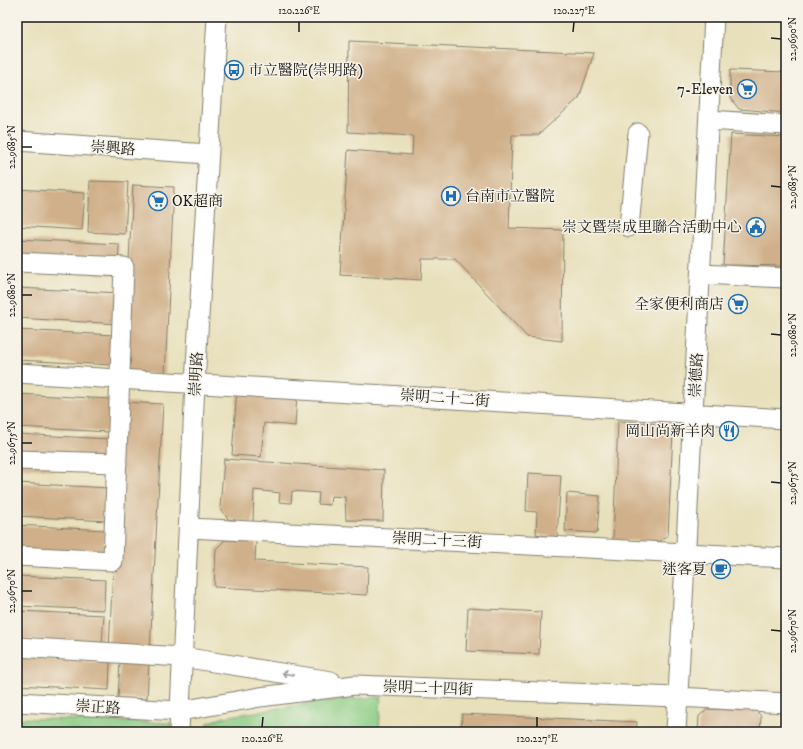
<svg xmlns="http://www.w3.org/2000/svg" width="803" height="749" font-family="'IM FELL DW Pica','Noto Serif TC',serif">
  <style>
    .green { fill: #8acc84; stroke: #537450 }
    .building { fill: #d0b08a }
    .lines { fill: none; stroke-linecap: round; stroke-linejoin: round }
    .minor-casing { stroke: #827e6c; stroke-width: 21 }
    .minor { stroke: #fff; stroke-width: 19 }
    .oneway { stroke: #999 }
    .ticks { fill: none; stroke: #1c1c1c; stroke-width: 1.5 }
    .labels { text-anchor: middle; stroke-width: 3; stroke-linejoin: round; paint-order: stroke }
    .poi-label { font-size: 15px; fill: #1c1c1c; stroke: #f7f3e8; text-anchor: end }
    .street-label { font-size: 15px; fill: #1c1c1c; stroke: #f7f3e8 }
    .neatline { fill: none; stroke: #1c1c1c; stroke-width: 1.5 }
    .ticks-label { font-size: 10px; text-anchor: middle; fill: #1c1c1c }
  </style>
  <rect width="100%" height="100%" fill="#f7f3e8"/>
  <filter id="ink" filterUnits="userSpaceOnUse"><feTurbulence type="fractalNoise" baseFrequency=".025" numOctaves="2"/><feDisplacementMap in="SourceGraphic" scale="8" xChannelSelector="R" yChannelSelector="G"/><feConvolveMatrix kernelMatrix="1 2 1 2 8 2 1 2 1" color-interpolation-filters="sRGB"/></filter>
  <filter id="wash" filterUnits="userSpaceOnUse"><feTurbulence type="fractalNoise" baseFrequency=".012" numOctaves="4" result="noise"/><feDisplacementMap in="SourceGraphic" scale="16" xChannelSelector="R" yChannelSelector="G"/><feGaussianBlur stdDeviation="0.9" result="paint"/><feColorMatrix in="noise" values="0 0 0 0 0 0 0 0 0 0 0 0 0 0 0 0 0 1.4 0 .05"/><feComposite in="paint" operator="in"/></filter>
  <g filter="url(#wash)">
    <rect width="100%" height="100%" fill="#e8e0bb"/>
    <path class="green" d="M381 697 379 732H203L208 723 224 717 324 701Z
      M17 718 171 723 170 732H17Z"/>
    <g id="blocks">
      <path class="building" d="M349 41 594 53 579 98 538 135H512L509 228 563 230 562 341 527 337 455 259H422L421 280 340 275 348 150 412 155 413 136 348 132Z
        M730 70 786 72V113L739 109 730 98Z
        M731 134 786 137V266L723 265Z
        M90 181 128 182 125 234 88 232Z
        M133 185 174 187 165 374 123 372Z
        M17 189 85 193 82 230 17 226Z
        M17 239 119 244 118 275 17 270Z
        M17 288 121 293 119 324 17 318Z
        M17 330 115 335 113 365 17 360Z
        M237 389 297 394 295 426 264 423 261 457 232 455Z
        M17 394 111 399 109 432 17 427Z
        M121 402 163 404 150 651 109 649Z
        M618 421 663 424 673 432 668 535 659 542 613 540Z
        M17 434 110 439 108 472 17 468Z
        M224 459 384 470 383 521 346 520 345 497 331 496 330 505 318 504 319 493 292 491 291 503 279 502 280 493 254 490 253 523 228 519 220 508Z
        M528 473 561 475 557 538 536 534 537 512 526 511Z
        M17 483 109 488 107 521 17 516Z
        M567 493 600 496 597 533 565 531Z
        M17 525 105 530 103 563 17 558Z
        M225 540 256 541 255 561 368 567 367 595 214 587 216 549Z
        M17 576 105 580 104 610 17 606Z
        M468 608 541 612 539 654 466 651Z
        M17 611 104 615 102 643 17 639Z
        M17 656 110 662 109 690 17 685Z
        M120 662 149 663 147 699 118 698Z
        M708 709 756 711 761 716 760 732H698L699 716Z
        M462 714 637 722 636 732H461Z"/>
    </g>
  </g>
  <g filter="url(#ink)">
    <use href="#blocks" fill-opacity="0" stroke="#827e6c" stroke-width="1"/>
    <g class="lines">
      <defs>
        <path id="minor" d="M709 120 786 125
          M17 141 208 154
          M629 227 638 133
          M17 262 124 267 113 561 17 556
          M701 274 786 278
          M17 373 786 419
          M17 460 117 463
          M189 528 786 558
          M17 647 182 657 331 681
          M17 702 180 711 260 697 355 685 678 697 786 703
          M179 732 195 383 217 17
          M676 732 714 17"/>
      </defs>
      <use href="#minor" class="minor-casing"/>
      <use href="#minor" class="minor"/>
    </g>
    <defs><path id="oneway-shaft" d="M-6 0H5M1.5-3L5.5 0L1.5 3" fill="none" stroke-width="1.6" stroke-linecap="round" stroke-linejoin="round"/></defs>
    <use class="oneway" href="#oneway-shaft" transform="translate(288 674) rotate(-171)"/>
  </g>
  <path class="ticks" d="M299 32V22M573 32 574 22M771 38 781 39M22 147H32M771 186 781 187M22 295H32M771 334 781 335M22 443H32M771 482 781 483M22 591H32M771 630 781 631M262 727 263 717M537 727V717"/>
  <defs>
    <symbol id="bus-ring" viewBox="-11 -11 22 22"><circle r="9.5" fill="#f7f3e8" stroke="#1f6fb2" stroke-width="1.5"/><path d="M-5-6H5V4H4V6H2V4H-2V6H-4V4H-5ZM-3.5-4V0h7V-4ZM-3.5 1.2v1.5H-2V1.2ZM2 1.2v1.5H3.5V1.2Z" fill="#1f6fb2"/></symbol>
    <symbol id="supermarket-ring" viewBox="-11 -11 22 22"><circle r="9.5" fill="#f7f3e8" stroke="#1f6fb2" stroke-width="1.5"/><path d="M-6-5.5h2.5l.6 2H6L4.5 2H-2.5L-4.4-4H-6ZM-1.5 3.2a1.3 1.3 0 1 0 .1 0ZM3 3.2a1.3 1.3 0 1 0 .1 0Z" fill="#1f6fb2"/></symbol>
    <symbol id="hospital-ring" viewBox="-11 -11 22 22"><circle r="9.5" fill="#f7f3e8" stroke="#1f6fb2" stroke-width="1.5"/><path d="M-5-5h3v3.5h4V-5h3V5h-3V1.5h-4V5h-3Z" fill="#1f6fb2"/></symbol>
    <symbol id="civic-ring" viewBox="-11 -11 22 22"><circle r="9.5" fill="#f7f3e8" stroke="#1f6fb2" stroke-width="1.5"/><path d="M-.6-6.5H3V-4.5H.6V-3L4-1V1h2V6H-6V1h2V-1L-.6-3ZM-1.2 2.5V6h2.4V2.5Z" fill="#1f6fb2"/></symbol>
    <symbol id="restaurant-ring" viewBox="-11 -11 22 22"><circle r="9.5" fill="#f7f3e8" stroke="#1f6fb2" stroke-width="1.5"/><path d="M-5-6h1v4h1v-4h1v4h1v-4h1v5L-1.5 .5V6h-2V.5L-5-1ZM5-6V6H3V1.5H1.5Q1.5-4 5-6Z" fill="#1f6fb2"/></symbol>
    <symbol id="cafe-ring" viewBox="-11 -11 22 22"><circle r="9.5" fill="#f7f3e8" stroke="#1f6fb2" stroke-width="1.5"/><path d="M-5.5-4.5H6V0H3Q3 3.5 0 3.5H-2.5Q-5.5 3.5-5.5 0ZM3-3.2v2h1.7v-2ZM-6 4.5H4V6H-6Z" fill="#1f6fb2"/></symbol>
  </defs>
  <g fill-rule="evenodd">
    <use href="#bus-ring" x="223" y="59" width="22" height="22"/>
    <use href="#supermarket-ring" x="736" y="78" width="22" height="22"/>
    <use href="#hospital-ring" x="440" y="185" width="22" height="22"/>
    <use href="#supermarket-ring" x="147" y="190" width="22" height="22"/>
    <use href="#civic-ring" x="745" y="216" width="22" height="22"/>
    <use href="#supermarket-ring" x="727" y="293" width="22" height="22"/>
    <use href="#restaurant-ring" x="718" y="420" width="22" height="22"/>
    <use href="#cafe-ring" x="710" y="558" width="22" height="22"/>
  </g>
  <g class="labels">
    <g class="poi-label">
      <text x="248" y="75" text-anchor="start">市立醫院(崇明路)</text>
      <text x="733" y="94">7-Eleven</text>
      <text x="465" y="201" text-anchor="start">台南市立醫院</text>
      <text x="172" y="206" text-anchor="start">OK超商</text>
      <text x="742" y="232">崇文暨崇成里聯合活動中心</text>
      <text x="724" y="309">全家便利商店</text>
      <text x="715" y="436">岡山尚新羊肉</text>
      <text x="707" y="574">迷客夏</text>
    </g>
    <g class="street-label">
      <text transform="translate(113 148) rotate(4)" y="5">崇興路</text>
      <text transform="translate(196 374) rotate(-87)" y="5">崇明路</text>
      <text transform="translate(696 375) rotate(-87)" y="5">崇德路</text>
      <text transform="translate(445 398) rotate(4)" y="5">崇明二十二街</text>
      <text transform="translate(437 540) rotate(3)" y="5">崇明二十三街</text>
      <text transform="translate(428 688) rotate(2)" y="5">崇明二十四街</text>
      <text transform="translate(98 707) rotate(3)" y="5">崇正路</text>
    </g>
  </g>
  <rect width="803" height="749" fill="none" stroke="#f7f3e8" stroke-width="44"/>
  <rect x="22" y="22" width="759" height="705" class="neatline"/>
  <g class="ticks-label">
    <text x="299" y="14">120.226°E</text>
    <text x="574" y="14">120.227°E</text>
    <text transform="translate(792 39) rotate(-90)" y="4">22.9690°N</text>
    <text transform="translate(11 147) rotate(-90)" y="4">22.9685°N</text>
    <text transform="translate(792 187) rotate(-90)" y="4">22.9685°N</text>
    <text transform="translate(11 295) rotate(-90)" y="4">22.9680°N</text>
    <text transform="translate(792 335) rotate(-90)" y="4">22.9680°N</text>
    <text transform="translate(11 443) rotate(-90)" y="4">22.9675°N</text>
    <text transform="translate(792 483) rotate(-90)" y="4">22.9675°N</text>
    <text transform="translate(11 591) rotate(-90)" y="4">22.9670°N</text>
    <text transform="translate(792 631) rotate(-90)" y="4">22.9670°N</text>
    <text x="262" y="742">120.226°E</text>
    <text x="537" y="742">120.227°E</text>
  </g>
</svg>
